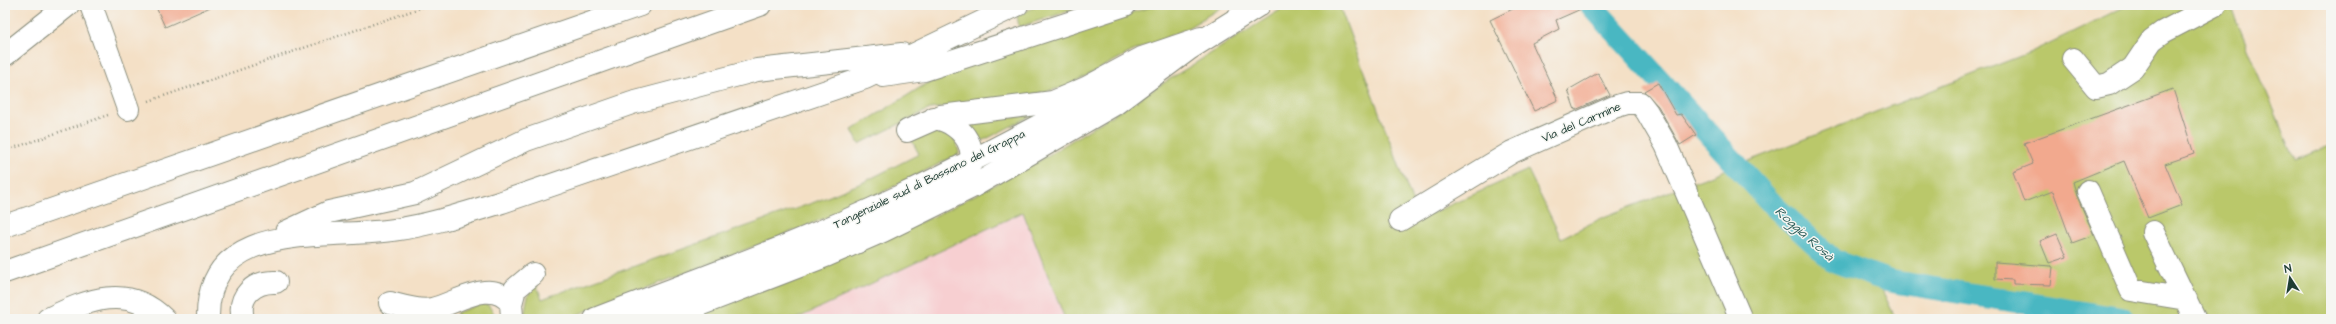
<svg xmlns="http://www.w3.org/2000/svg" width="2336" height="324" font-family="'Architects Daughter',sans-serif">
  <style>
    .built { fill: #f7cfd1 }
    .green { fill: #bac86b; stroke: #6c8250 }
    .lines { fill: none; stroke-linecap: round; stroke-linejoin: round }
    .canal { stroke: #49b7c2; stroke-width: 23 }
    .building { fill: #f2a98e }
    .minor-casing { stroke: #8a8e7d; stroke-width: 24 }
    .major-casing { stroke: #8a8e7d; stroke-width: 24 }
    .highway-casing { stroke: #8a8e7d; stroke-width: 24 }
    .path { stroke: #8a8e7d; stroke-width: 2.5; stroke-dasharray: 1 3; stroke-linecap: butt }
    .minor { stroke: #fff; stroke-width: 22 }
    .major { stroke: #fff; stroke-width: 22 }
    .highway { stroke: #fff; stroke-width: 22 }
    .labels { text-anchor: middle; stroke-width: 3; stroke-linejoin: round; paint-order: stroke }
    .street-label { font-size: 12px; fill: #1f3d34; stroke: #f6f6f2 }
    .water-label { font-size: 13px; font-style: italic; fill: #2a5c58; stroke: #f6f6f2 }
  </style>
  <rect width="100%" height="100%" fill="#f6f6f2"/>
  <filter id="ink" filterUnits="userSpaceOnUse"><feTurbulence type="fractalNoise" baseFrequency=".025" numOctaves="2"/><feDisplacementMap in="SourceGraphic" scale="8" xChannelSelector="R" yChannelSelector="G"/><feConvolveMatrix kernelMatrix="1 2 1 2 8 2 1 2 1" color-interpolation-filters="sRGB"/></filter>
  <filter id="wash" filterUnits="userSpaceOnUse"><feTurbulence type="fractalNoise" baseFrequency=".012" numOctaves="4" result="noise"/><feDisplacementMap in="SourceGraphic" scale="16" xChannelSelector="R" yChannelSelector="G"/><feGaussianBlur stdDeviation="0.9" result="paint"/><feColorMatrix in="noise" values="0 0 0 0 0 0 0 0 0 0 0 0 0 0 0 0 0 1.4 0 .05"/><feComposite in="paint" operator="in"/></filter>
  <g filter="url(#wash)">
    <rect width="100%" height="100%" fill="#f4e0c6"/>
    <path class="built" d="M1023 211 1065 319H796Z"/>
    <path class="green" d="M1038 5H1088L1019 27 1017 16Z
      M1157 5H1225L1186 29 1131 52 1065 87 1020 97 930 109 859 144 852 130 921 87 970 61Z
      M1288 5H1339L1419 219 1528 170 1561 238 1606 216 2031 52 2128 5H2230L2295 160 2331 145V319H2093L1881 284V288L1896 319H1065L1023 212 796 319H691L935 216 1039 161Z
      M1033 115 980 142 969 122Z
      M936 130C950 131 958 140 959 154L867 200 804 227 566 319H524C526 306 526 292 536 284L542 299 815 202 864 182 919 154 911 139Z
      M480 304 488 305 498 319H459L456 313Z"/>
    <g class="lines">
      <path class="canal" d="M1591 5 1774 206 1834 261 1889 281 2124 319"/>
    </g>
    <g id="blocks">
      <path class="building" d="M155 5H215L165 27Z
        M1521 5H1590L1556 20 1559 29 1532 43 1558 100 1534 111 1490 20Z
        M1598 73 1610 95 1575 110 1568 90Z
        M1658 83 1676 115 1681 114 1696 135 1680 145 1658 106 1644 91Z
        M2173 89 2194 154 2165 164 2182 205 2148 218 2124 161 2073 182 2077 196 2094 235 2072 243 2053 191 2024 202 2013 172 2033 164 2024 143Z
        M2057 234 2067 257 2049 263 2040 241Z
        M1995 262 2051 266 2053 267 2051 285 2013 284V280L1995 279Z"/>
    </g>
  </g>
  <g filter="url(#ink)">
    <use href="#blocks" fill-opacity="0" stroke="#8a8e7d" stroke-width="1"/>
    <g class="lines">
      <defs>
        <path id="minor" d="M91 5 128 109
          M5 55 68 5
          M2073 59 2096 87 2109 84 2133 68 2152 40 2163 32 2215 5
          M907 131 941 116 1053 102 1086 88 1142 58 1201 38
          M2088 191 2131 290 2186 299
          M1400 220 1512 152 1614 107 1627 103H1640L1647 112 1666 145 1741 319
          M2153 232 2195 319
          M390 303C402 306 420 312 432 309 455 304 493 276 511 304
          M512 316 511 304 515 289 533 274
          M243 319C237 296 254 281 276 282
          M629 319 844 234 961 179C985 154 964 123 934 118"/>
        <path id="major" d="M595 319C696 280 799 244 898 197 980 159 1059 114 1139 73
          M663 319 828 255 883 231 972 187 1115 104 1189 49 1259 5"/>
        <path id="highway" d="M883 76 924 70 1125 5
          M5 226 640 5
          M286 232 329 212 415 193 526 140 632 103 757 70 902 54
          M5 272 760 5
          M48 319C87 300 128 283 164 319
          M208 319C206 217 328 240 393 230 430 225 466 213 502 202L865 78 1017 5"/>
      </defs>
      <use href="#minor" class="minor-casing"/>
      <use href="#major" class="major-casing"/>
      <use href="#highway" class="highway-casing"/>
      <path class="path" d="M149 101 429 5
        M5 151 108 115"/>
      <use href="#minor" class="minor"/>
      <use href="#major" class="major"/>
      <use href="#highway" class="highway"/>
    </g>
  </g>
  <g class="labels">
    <g class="street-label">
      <text transform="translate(1581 122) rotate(-23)" y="4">Via del Carmine</text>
      <text transform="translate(929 179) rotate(-26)" y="4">Tangenziale sud di Bassano del Grappa</text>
    </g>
    <g class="water-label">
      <text transform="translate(1805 233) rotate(42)" y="5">Roggia Rosà</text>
    </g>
  </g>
  <rect width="2336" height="324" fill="none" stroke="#f6f6f2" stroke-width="20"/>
  <g transform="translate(2290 278) rotate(348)" stroke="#f6f6f2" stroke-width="3" paint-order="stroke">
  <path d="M0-3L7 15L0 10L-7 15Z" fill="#1f3d34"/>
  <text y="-6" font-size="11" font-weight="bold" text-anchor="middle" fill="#1f3d34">N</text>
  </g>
</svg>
